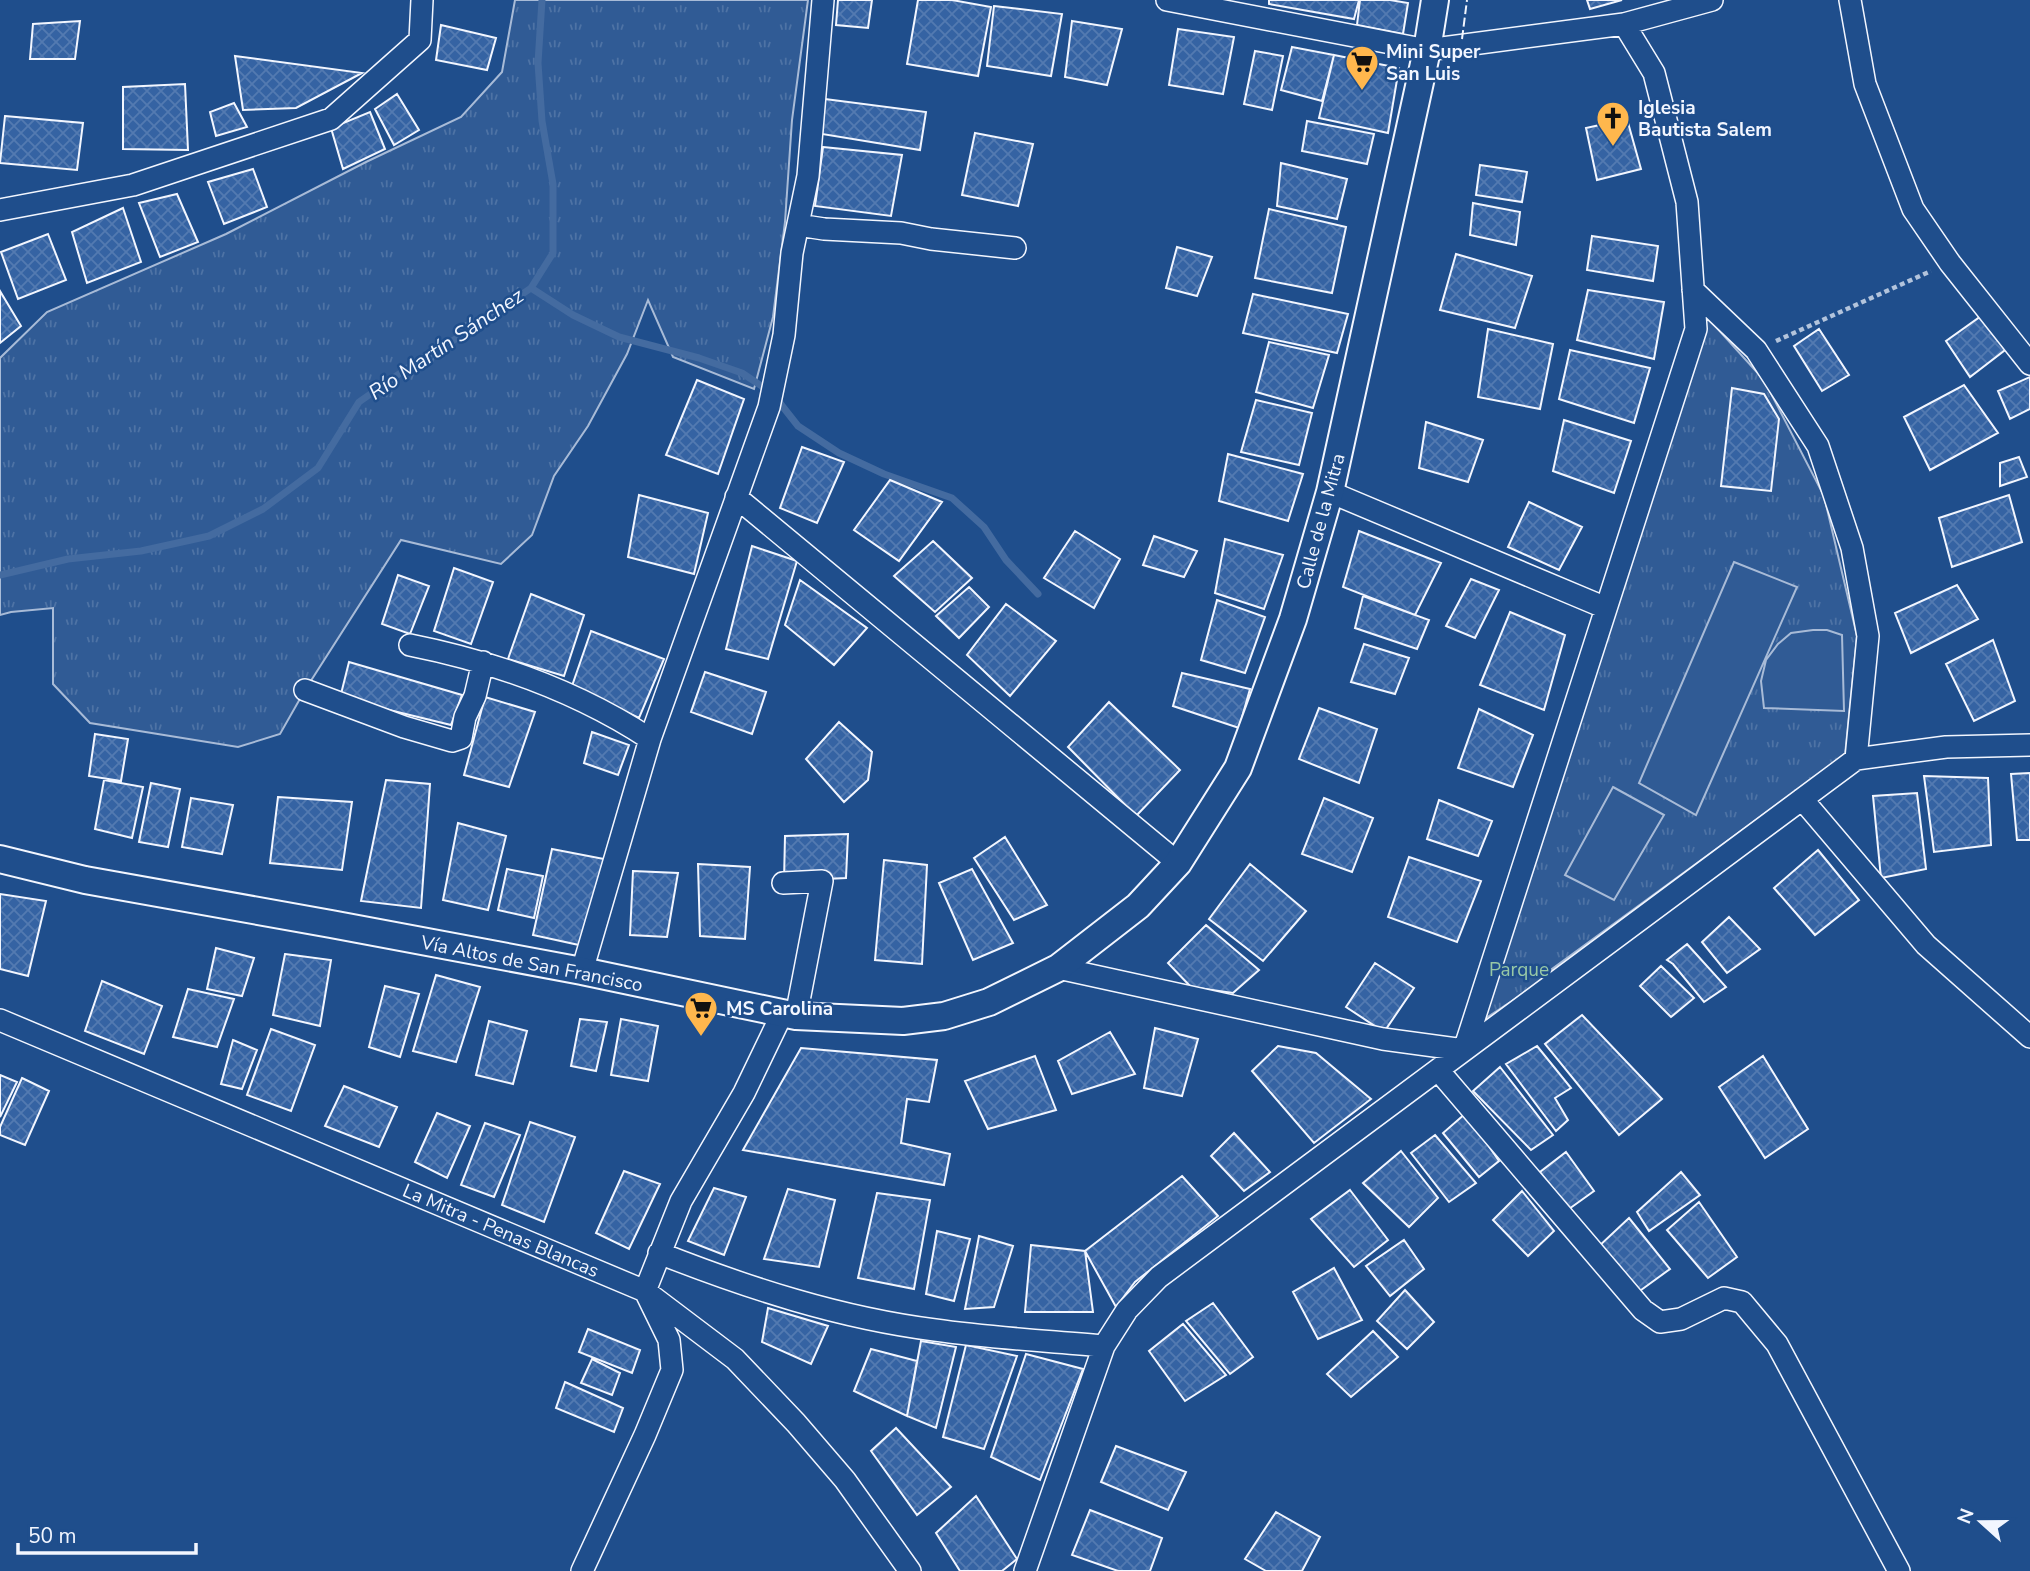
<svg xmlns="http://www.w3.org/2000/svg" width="2030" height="1571" font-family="'Nunito Sans',sans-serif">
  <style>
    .park { fill: url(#park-tufts); stroke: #a8bbd7; stroke-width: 2 }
    .built { fill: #305b95; stroke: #a8bbd7; stroke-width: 2 }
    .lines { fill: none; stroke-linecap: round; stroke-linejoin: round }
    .stream { stroke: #446ba0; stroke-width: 7 }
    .building { fill: url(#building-cross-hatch); stroke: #f2f6ff; stroke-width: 2 }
    .minor-casing { stroke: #f2f6ff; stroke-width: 24 }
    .tertiary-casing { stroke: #f2f6ff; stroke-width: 30 }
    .path { stroke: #b3c4dc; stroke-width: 4.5; stroke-dasharray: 5 3.5; stroke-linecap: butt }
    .minor { stroke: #1f4e8c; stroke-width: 21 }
    .tertiary { stroke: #1f4e8c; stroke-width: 26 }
    .fence { stroke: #f2f6ff; stroke-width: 2; stroke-dasharray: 9 3.5; stroke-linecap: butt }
    .labels { text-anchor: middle; stroke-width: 5; stroke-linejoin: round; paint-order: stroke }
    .poi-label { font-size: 19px; font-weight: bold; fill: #f2f6ff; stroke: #1f4e8c; text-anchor: start }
    .street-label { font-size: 19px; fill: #f2f6ff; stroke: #1f4e8c }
    .park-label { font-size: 19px; fill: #97c8a6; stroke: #1f4e8c }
    .water-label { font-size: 21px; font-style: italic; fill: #f2f6ff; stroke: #1f4e8c }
  </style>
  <defs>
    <pattern id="park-tufts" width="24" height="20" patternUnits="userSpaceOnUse" patternTransform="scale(1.75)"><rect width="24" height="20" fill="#305b95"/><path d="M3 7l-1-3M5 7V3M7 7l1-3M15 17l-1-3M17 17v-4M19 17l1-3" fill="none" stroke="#4e73a5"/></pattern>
    <pattern id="building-cross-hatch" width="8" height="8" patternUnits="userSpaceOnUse" patternTransform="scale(1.75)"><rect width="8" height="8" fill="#3563a3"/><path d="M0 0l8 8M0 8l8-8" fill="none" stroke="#537ab1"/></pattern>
  </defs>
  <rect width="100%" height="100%" fill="#1f4e8c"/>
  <path class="park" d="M515 0H808L792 120 785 222 773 317 754 389 673 357 648 300 627 354 588 426 554 476 532 535 501 564 401 540 305 690 280 734 238 747 90 723 53 684V608L11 612 0 615V358L47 312 226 234 366 162 461 117 502 72Z
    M1707 317 1764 380 1824 496 1857 636 1845 755 1552 969 1555 973 1480 1022Z"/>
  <path class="built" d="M1734 562 1797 587 1696 815 1639 783Z
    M1813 630H1827L1842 635 1844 711 1764 708 1761 681 1766 660 1778 644 1791 633Z
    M1613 787 1664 815 1614 900 1565 875Z"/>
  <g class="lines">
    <path class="stream" d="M531 288 573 315 619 337 699 358 742 373 772 393 798 426 839 453 884 474 952 498 984 527 1006 560 1038 594
      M0 575 68 559 141 551 209 536 263 509 318 468 359 402 416 362 471 330 531 288 553 253V184L542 121 538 63 542 0"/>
  </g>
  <path class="building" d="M838 0H872L868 28 836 25Z
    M918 0H952L991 7 978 76 907 64Z
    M1269 0H1359L1354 19 1269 4Z
    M1360 0H1390L1408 3 1403 34 1357 25Z
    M1587 0H1622L1590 9Z
    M994 6 1062 14 1051 76 987 66Z
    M80 21 75 59H30L33 24Z
    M1072 21 1122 29 1107 85 1065 77Z
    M441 25 496 38 487 70 436 60Z
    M1178 29 1234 37 1223 94 1169 85Z
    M1292 47 1334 55 1322 101 1281 90Z
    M1255 51 1283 56 1272 110 1244 104Z
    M1334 55 1399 68 1388 133 1319 118Z
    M235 56 362 73 296 108 243 110Z
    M185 84 188 150 123 149V87Z
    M397 94 419 130 394 145 375 109Z
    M825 99 926 112 920 150 822 134Z
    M234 103 247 127 216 136 210 112Z
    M370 112 385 149 343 169 331 128Z
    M5 116 83 123 77 170 0 163Z
    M1627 119 1641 169 1597 180 1586 128Z
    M1307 121 1374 134 1367 164 1302 151Z
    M975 133 1033 144 1018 206 962 195Z
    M823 147 902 155 891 216 815 206Z
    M1281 163 1347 179 1337 219 1277 206Z
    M1480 165 1527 172 1522 202 1476 195Z
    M253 169 267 207 224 224 208 182Z
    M177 194 198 242 160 257 139 203Z
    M1473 203 1520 212 1516 245 1470 235Z
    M123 208 141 262 87 283 72 232Z
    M1269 209 1346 227 1332 293 1255 278Z
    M48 234 66 280 18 299 1 252Z
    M1592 236 1658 246 1653 281 1587 270Z
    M1177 247 1212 257 1197 296 1166 288Z
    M1456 254 1532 276 1515 328 1440 310Z
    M1588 290 1664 302 1654 359 1577 340Z
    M0 291 21 326 0 343Z
    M1253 294 1348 314 1337 353 1243 333Z
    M1984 314 2009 347 1970 377 1946 341Z
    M1488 329 1553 344 1540 409 1478 397Z
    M1819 329 1849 375 1822 391 1794 346Z
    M1269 342 1329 355 1313 408 1256 392Z
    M1570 350 1650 368 1634 423 1559 399Z
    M2030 377V409L2010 419 1998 391Z
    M697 380 744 399 718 474 666 455Z
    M1964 385 1998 433 1930 470 1904 417Z
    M1732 388 1764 394 1779 419 1771 491 1721 486Z
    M1256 400 1312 413 1299 465 1241 452Z
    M1564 420 1631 441 1614 493 1553 471Z
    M1426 422 1483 440 1468 482 1419 468Z
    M802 447 844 462 817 523 780 508Z
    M1228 454 1303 474 1288 521 1219 501Z
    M2019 457 2027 477 2000 486V463Z
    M890 480 942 502 899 561 854 530Z
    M639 495 708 513 694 574 628 557Z
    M2009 495 2022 542 1952 567 1939 518Z
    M1529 502 1582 527 1559 570 1508 547Z
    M1075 531 1120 559 1094 608 1044 578Z
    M1359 531 1441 563 1415 615 1343 587Z
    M1154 536 1197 551 1184 577 1143 565Z
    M1225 539 1283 555 1264 609 1215 593Z
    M933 541 972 578 935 612 894 576Z
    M752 546 797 561 768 659 726 649Z
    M454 568 493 582 471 644 434 631Z
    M398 575 429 586 410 634 382 624Z
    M1471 579 1499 590 1475 638 1446 626Z
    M800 580 867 628 834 665 785 625Z
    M1957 585 1978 619 1911 653 1895 613Z
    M969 587 989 607 959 638 936 616Z
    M531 594 584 615 564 676 508 659Z
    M1363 596 1429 620 1417 649 1355 628Z
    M1217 600 1265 617 1245 673 1201 660Z
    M1006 604 1056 641 1010 696 967 655Z
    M1510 612 1565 635 1544 710 1480 685Z
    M591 631 664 659 639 718 572 686Z
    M1993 640 2015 701 1974 721 1946 664Z
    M1364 644 1409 658 1395 694 1351 682Z
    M349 662 462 695 451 725 340 698Z
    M705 672 766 692 752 734 691 712Z
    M1182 673 1250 689 1239 728 1173 706Z
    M485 697 535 712 509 787 464 775Z
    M1109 702 1180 770 1136 816 1068 747Z
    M1319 708 1377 729 1359 783 1299 759Z
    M1479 709 1533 735 1513 787 1458 768Z
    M839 722 872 752 868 780 844 802 806 759Z
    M592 732 629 745 618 775 584 763Z
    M95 734 128 739 121 781 89 776Z
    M2030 773V840H2017L2011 774Z
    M1924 776 1988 778 1991 845 1934 852Z
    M104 780 143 787 132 838 95 829Z
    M386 780 430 784 421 908 361 901Z
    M151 783 180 789 168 847 139 842Z
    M1917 793 1926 869 1881 878 1873 796Z
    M278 797 352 802 342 870 270 863Z
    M191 798 233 805 222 854 182 847Z
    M1324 798 1373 818 1352 872 1302 854Z
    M1439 800 1492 821 1478 856 1427 839Z
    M458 823 506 836 488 910 443 900Z
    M848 834 846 878 784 881 785 836Z
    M1005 837 1047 905 1014 920 974 858Z
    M552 849 604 859 579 945 533 935Z
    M1818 850 1859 900 1815 935 1774 888Z
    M1409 857 1481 881 1457 942 1388 917Z
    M884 860 927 865 922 964 875 960Z
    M698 864 750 867 745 939 700 936Z
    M1250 864 1306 911 1263 961 1209 919Z
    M507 869 543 876 534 918 498 910Z
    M972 869 1013 943 973 960 939 883Z
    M633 871 678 873 667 937 630 935Z
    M0 894 46 901 28 976 0 969Z
    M1729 917 1760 949 1727 973 1702 942Z
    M1206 925 1259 970 1233 993 1191 987 1168 963Z
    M1687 944 1726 987 1704 1002 1673 964 1667 960Z
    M216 948 254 958 242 996 207 989Z
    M285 954 331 960 320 1026 273 1015Z
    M1375 963 1414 988 1384 1032 1346 1007Z
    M1661 966 1694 998 1671 1017 1640 986Z
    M436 975 480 987 456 1062 413 1051Z
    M102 981 162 1006 144 1054 85 1031Z
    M385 986 419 994 400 1057 369 1047Z
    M188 989 234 999 217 1047 173 1037Z
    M1582 1015 1662 1099 1619 1135 1545 1044Z
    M580 1019 607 1022 596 1071 571 1066Z
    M621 1019 658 1026 648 1081 611 1075Z
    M489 1021 527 1031 513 1084 476 1075Z
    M1155 1028 1198 1039 1182 1096 1144 1088Z
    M271 1029 315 1045 291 1111 247 1095Z
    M1110 1032 1135 1074 1072 1094 1058 1061Z
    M233 1040 257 1050 242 1089 221 1084Z
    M1278 1046 1316 1053 1371 1099 1314 1143 1252 1071Z
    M1537 1046 1571 1088 1555 1098 1568 1120 1556 1131 1506 1064Z
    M801 1048 937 1060 929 1102 907 1099 901 1143 950 1154 944 1185 743 1150Z
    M1035 1056 1056 1110 988 1129 965 1081Z
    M1763 1056 1808 1129 1765 1158 1719 1087Z
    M1500 1067 1553 1135 1531 1150 1473 1091Z
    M0 1075 17 1082 0 1117Z
    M22 1078 49 1091 25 1145 0 1135V1127Z
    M344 1086 397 1107 379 1147 325 1126Z
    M437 1113 470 1126 447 1178 415 1162Z
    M1466 1113 1499 1161 1479 1177 1443 1133Z
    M530 1122 575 1137 544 1222 502 1205Z
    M485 1123 520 1135 494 1197 461 1185Z
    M1234 1133 1270 1172 1244 1191 1211 1156Z
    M1435 1135 1476 1183 1449 1202 1411 1153Z
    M1401 1151 1438 1198 1409 1227 1363 1183Z
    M1566 1152 1594 1191 1569 1209 1540 1172Z
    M624 1171 660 1184 629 1249 596 1233Z
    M1681 1172 1700 1195 1649 1231 1637 1212Z
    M1182 1176 1218 1216 1135 1282 1116 1307 1085 1251Z
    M714 1188 746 1197 724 1255 688 1241Z
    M788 1189 835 1200 819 1267 764 1259Z
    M1350 1190 1388 1240 1354 1267 1311 1219Z
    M1522 1191 1554 1231 1528 1256 1493 1220Z
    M877 1193 930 1200 914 1289 858 1278Z
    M1699 1202 1737 1257 1708 1278 1667 1230Z
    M1629 1218 1670 1269 1637 1293 1598 1247Z
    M937 1231 970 1239 954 1301 926 1294Z
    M979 1236 1013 1246 994 1307 965 1309Z
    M1404 1240 1424 1269 1390 1296 1366 1266Z
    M1031 1245 1085 1251 1093 1312H1025Z
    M1334 1268 1362 1320 1318 1339 1293 1292Z
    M1405 1290 1434 1322 1407 1349 1377 1321Z
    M1213 1303 1253 1357 1230 1374 1186 1321Z
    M768 1308 828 1326 811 1364 762 1342Z
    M1183 1324 1226 1375 1185 1401 1149 1351Z
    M588 1329 640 1350 632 1373 579 1352Z
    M1373 1331 1398 1357 1351 1397 1327 1374Z
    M921 1341 956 1347 936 1428 907 1416Z
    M966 1345 1017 1356 984 1449 943 1437Z
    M871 1349 917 1361 907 1416 854 1391Z
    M1026 1354 1083 1369 1040 1480 991 1457Z
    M592 1359 620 1373 612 1395 581 1383Z
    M565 1382 623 1408 614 1432 556 1408Z
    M896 1428 951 1487 917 1515 871 1451Z
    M1116 1446 1186 1472 1168 1510 1101 1482Z
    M976 1496 1017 1559 1002 1571H960L936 1533Z
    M1090 1510 1162 1538 1150 1571H1118L1072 1555Z
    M1276 1512 1320 1537 1302 1571H1266L1245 1559Z"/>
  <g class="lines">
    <defs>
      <path id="minor" d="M1167 0 1427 50 1624 24 1712 0
        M1850 0 1865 84 1913 209 1950 263 2030 364
        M0 210 133 185 331 119 420 40 422 0
        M798 225 824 229 901 233 931 239 1015 248
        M1693 290 1756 350 1818 446 1852 548 1868 636 1856 759
        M1330 492 1606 608
        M736 497 1178 863
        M410 645C495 662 577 691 650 739
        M305 690 404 727 452 741 461 738 465 717 475 696 483 662
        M1802 799 1926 945 2030 1037
        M783 883 822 881 796 1016
        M1058 968 1383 1039 1464 1050
        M582 971 650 739 769 407 784 335 792 253 808 176 823 0
        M0 1020 645 1291 735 1359 796 1423 845 1480 910 1571
        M1464 1050 1696 329 1687 202 1654 73 1624 24
        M1438 1070 1643 1310 1660 1322 1681 1319 1724 1298 1742 1302 1777 1344 1899 1571
        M659 1253C748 1288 840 1318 935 1330 991 1338 1048 1341 1104 1346
        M582 1571 645 1435 672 1370 669 1340 645 1291 681 1201 744 1093 782 1014
        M1025 1571 1104 1346 1127 1310 1159 1277 1856 759 1946 747 2030 745"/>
      <path id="tertiary" d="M0 859 85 880 331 924 582 971 796 1016 903 1021 944 1016 989 1002 1058 968 1138 906 1178 863 1238 768 1293 619 1330 492 1427 50 1435 0"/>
    </defs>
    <use href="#minor" class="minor-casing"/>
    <use href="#tertiary" class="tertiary-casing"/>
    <path class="path" d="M1776 341 1931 271"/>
    <use href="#minor" class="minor"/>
    <use href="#tertiary" class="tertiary"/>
    <path class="fence" d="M1462 39 1467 0"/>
  </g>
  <defs>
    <symbol id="supermarket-pin" viewBox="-11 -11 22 30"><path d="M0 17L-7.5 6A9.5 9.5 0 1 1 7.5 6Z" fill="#ffb74d" stroke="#1f4e8c"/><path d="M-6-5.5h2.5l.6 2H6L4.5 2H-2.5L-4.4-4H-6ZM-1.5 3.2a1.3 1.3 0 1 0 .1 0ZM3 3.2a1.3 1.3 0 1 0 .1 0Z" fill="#111"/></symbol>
    <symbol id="church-pin" viewBox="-11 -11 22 30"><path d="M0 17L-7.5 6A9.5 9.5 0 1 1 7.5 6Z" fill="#ffb74d" stroke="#1f4e8c"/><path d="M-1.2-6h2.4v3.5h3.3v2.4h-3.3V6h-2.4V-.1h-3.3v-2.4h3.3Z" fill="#111"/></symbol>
  </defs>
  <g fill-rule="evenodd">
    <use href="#supermarket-pin" x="1343" y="43" width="38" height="52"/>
    <use href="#church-pin" x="1594" y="99" width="38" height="52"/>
    <use href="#supermarket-pin" x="682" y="989" width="38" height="52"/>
  </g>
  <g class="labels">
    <g class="poi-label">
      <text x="1386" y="58">Mini Super<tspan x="1386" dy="22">San Luis</tspan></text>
      <text x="1638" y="114">Iglesia<tspan x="1638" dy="22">Bautista Salem</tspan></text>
      <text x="726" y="1015">MS Carolina</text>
    </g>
    <g class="street-label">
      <text transform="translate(1320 521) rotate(-75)" y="7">Calle de la Mitra</text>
      <text transform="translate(532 963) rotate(11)" y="7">Vía Altos de San Francisco</text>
      <text transform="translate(501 1230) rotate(23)" y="7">La Mitra - Penas Blancas</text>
    </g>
    <g class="park-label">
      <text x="1519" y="976">Parque</text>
    </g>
    <g class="water-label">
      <text transform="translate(446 344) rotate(-34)" y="7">Río Martín Sánchez</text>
    </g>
  </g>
  <g transform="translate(1981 1522) rotate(291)" stroke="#1f4e8c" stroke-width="5" paint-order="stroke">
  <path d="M0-5L12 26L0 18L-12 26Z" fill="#f2f6ff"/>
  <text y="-10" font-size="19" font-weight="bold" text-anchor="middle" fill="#f2f6ff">N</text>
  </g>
  <path d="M18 1543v10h178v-10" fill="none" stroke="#f2f6ff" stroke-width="3.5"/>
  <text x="28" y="1543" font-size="21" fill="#f2f6ff" stroke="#1f4e8c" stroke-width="5" paint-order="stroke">50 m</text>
</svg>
